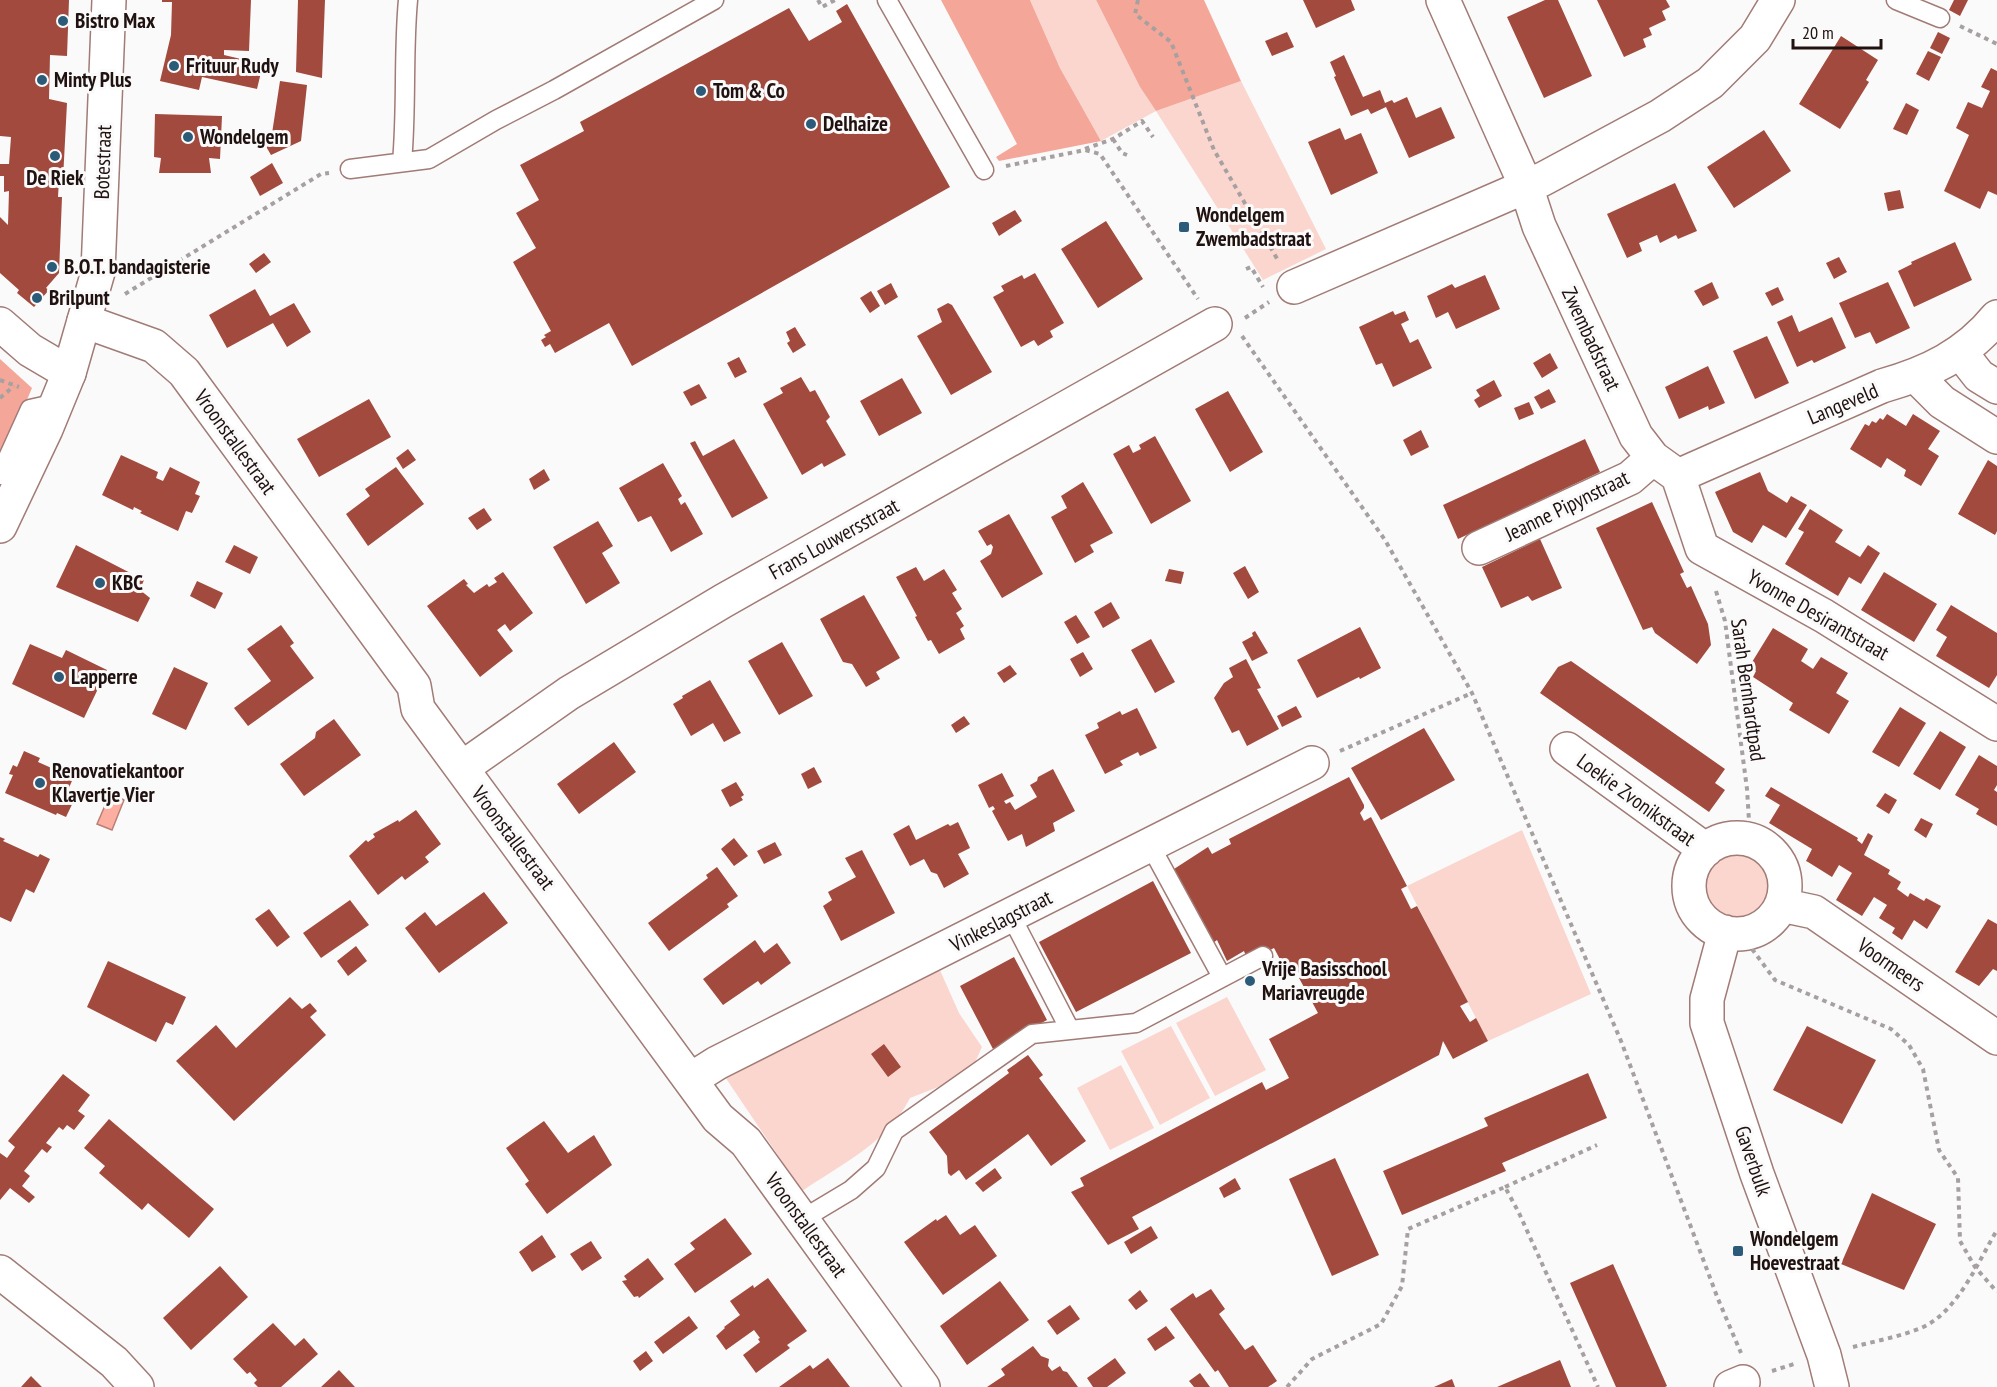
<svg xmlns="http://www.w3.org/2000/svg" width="1997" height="1387" font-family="'PT Sans Narrow',sans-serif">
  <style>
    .green { fill: #fbd6cf }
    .forest { fill: #f4a799 }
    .water { fill: #fcaea0; stroke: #ba7f75; stroke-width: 1.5 }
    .building { fill: #a14a3d }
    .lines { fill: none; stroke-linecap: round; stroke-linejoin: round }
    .lane-casing { stroke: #a17b75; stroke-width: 21 }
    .street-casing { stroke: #a17b75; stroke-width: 36 }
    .secondary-casing { stroke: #a17b75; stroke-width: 36 }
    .path { stroke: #a6a0a0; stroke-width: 4; stroke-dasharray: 4.5 4.5; stroke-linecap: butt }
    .lane { stroke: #fff; stroke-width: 18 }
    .street { stroke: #fff; stroke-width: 33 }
    .secondary { stroke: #fff; stroke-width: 33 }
    .poi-dot { fill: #2c5b7a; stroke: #fafafa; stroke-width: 2 }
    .labels { text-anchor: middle; stroke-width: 6; stroke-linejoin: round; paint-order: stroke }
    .poi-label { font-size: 21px; font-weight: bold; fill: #201210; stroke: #fafafa; text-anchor: start }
    .street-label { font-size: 21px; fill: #201210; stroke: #fafafa }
  </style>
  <rect width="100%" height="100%" fill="#fafafa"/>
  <path class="green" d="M1030 0H1096L1140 87 1156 111 1241 81 1326 249 1263 280 1156 111 1101 141 1060 68Z
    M1522 830 1591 994 1488 1041 1407 886Z
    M1704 887a34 34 0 1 1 68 0a34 34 0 1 1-68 0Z
    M939 968 959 1013 982 1047 973 1067 951 1082 910 1098C888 1142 842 1164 802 1191L725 1077Z
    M1227 997 1266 1070 1215 1096 1176 1023Z
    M1171 1026 1210 1098 1160 1125 1121 1051Z
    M1121 1065 1154 1128 1110 1150 1077 1088Z"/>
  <path class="forest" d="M941 0H1030L1060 68 1101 141 999 161 996 157 1017 144Z
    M1096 0H1204L1241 81 1156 111 1140 87Z
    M0 359 32 388 0 463Z"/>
  <path class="water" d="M110 794 124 800 112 830 97 824Z"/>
  <path class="building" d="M0 0H69L67 56 50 55 49 99 67 103 63 179H59L58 197H62L59 273 46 288 49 290 34 307 17 293 19 290 0 273V217L8 225 9 191 4 192V176H0V164H9L11 137 0 136Z
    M162 0H251L249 51 224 50V55L263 64 257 89 202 77 199 90 160 81 171 35 172 2H162Z
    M298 0H325L322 78 296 72Z
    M1303 0H1351L1355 10 1316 28Z
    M1545 0H1558L1592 76 1544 98 1507 17Z
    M1597 0H1666L1670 7 1662 11 1666 20 1649 28 1652 35 1643 39 1646 47 1624 57Z
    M1954 0H1968L1960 16 1949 10Z
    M847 4 950 187 632 366 609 323 555 353 550 344 545 347 541 340 546 337 544 335 551 331 513 262 536 248 516 213 539 200 520 165 584 131 580 122 789 8 809 41 842 22 836 11Z
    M1287 32 1294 47 1272 56 1265 41Z
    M1938 32 1950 38 1942 54 1930 48Z
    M1841 36 1878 60 1866 80 1869 82 1840 129 1799 104Z
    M1928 51 1941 57 1929 81 1916 74Z
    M1344 55 1363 97 1380 90 1385 103 1392 100 1394 103 1407 97 1416 118 1441 107 1455 138 1409 158 1386 107 1371 114 1368 109 1351 116 1334 77 1336 76 1330 62Z
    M1991 68 1997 71V195L1988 191 1980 209 1944 191 1969 135 1956 128 1968 102 1982 108 1990 91 1981 87Z
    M280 81 307 85 301 141 271 155 264 143 271 140Z
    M1906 103 1919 110 1907 135 1893 129Z
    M155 114 222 116 220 159 209 158 211 173H159L161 158 154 157Z
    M1340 128 1345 140 1361 133 1378 173 1331 195 1308 142Z
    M1764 130 1791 171 1734 208 1707 167Z
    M272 163 283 183 260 196 250 177Z
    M1675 183 1697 231 1678 239 1676 235 1660 243 1657 235 1639 243 1642 251 1627 258 1607 214Z
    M1900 190 1904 208 1888 211 1884 193Z
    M1015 210 1022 221 999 236 992 223Z
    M1106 221 1143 279 1098 308 1061 249Z
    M1955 242 1972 280 1914 307 1898 271 1912 264 1911 262Z
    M264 253 271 262 256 273 249 264Z
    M1839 257 1847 272 1834 279 1826 263Z
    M1035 273 1064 323 1050 331 1053 337 1038 346 1034 340 1021 347 993 297 1004 291 1001 286 1022 275 1024 279Z
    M1485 275 1500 309 1456 329 1448 312 1436 318 1427 296 1452 284 1455 288Z
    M1712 282 1719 298 1703 306 1694 291Z
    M1888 282 1910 328 1876 344 1870 332 1855 338 1839 303Z
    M891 283 898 297 885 305 877 291Z
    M1778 287 1784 300 1772 306 1765 293Z
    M255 289 270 316 294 303 311 332 287 347 273 323 227 348 209 315Z
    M871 291 880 306 870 313 860 298Z
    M948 303 952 305 992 372 951 395 917 336 942 322 937 309Z
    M1393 311 1395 315 1405 311 1409 320 1401 324 1410 343 1418 339 1432 368 1393 387 1382 363 1376 365 1359 327Z
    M1792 315 1799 332 1832 317 1846 348 1814 363 1812 360 1797 367 1777 322Z
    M795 327 806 345 793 353 787 343 790 341 786 332Z
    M1767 336 1789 383 1755 399 1733 351Z
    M1550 353 1558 368 1542 378 1533 363Z
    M739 357 747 372 735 378 727 363Z
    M1708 366 1725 403 1709 410 1708 406 1679 419 1665 387Z
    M801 377 810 392 815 390 830 417 826 421 846 455 824 467 822 463 802 475 763 404 783 393 780 388Z
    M902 378 922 413 879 436 860 401Z
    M1494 380 1502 396 1479 408 1474 400 1480 396 1476 390Z
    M699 384 707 398 691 406 683 392Z
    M1549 389 1556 402 1541 409 1534 397Z
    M1228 391 1263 452 1230 472 1195 409Z
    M369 399 391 437 319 477 297 439Z
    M1529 402 1534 414 1519 420 1514 408Z
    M1887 414 1906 426 1913 414 1940 431 1928 449 1939 456 1921 486 1904 476 1906 470 1887 458 1881 468 1850 449 1865 424 1869 426 1872 421 1876 423 1880 418 1883 420Z
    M1421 430 1429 447 1411 456 1403 440Z
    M1155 436 1191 501 1151 524 1113 454 1129 445 1133 453 1141 449 1139 445Z
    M734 439 768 498 732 518 690 443 695 441 703 456Z
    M1585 439 1600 472 1458 539 1443 505Z
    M408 449 416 460 403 469 396 458Z
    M121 455 158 472 156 478 163 481 170 467 200 482 195 494 200 496 192 513 186 511 178 531 140 513 142 511 134 507 133 510 102 495Z
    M1988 460 1997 466V531L1995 535 1958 514Z
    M663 463 682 496 678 499 681 505 685 502 703 534 671 552 651 516 638 522 619 488Z
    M396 467 424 504 368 546 346 514 370 496 365 489Z
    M544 469 550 480 534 490 529 479Z
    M1760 472 1768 491 1787 503 1791 496 1807 505 1786 538 1763 525 1752 543 1733 532 1715 492Z
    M1083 482 1113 533 1090 545 1094 552 1075 563 1051 517 1067 508 1061 496Z
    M1652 502 1684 572 1680 574 1687 588 1691 586 1708 624 1711 645 1697 664 1655 633 1652 627 1643 630 1596 528Z
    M484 508 492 520 477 530 468 518Z
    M1810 509 1843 530 1835 542 1860 557 1868 545 1880 553 1861 584 1849 577 1838 596 1785 564 1804 532 1798 529Z
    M1009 514 1043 574 1002 598 980 561 991 554 993 547 991 544 987 546 978 531Z
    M598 521 613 546 602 553 620 583 586 604 553 547Z
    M1540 539 1562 588 1532 601 1528 596 1501 608 1482 567Z
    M76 545 144 580 140 590 150 598 138 622 56 587Z
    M234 545 258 557 250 574 225 562Z
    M1245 566 1259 592 1248 599 1233 573Z
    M916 567 924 581 944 569 957 590 952 593 962 609 956 613 964 626 960 629 965 639 939 654 931 640 928 641 915 617 917 616 896 577Z
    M1169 569 1184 572 1181 584 1165 581Z
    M503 572 533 613 510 631 505 624 497 630 513 651 480 677 427 606 464 579 468 584 466 585 474 593 487 584 489 587 497 582 494 578Z
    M1884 572 1937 604 1914 642 1861 610Z
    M197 581 223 593 215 609 190 596Z
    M864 595 900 658 876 672 880 679 866 687 852 664 843 662 820 619Z
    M1111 602 1120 618 1103 628 1094 612Z
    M1951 605 1997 633V675L1989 688 1936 656 1947 637 1936 630Z
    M1076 615 1090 637 1077 644 1064 622Z
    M281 625 294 643 290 646 314 678 248 726 234 708 271 681 247 649Z
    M1360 627 1381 668 1360 679 1359 677 1317 698 1297 660Z
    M1773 628 1808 649 1801 661 1813 669 1821 657 1848 673 1836 693 1849 701 1829 734 1789 710 1793 703 1753 677 1756 671 1749 667Z
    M1255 631 1268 653 1252 661 1242 642 1253 636 1252 633Z
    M1151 639 1175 682 1155 693 1131 650Z
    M782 642 813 696 779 715 748 661Z
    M30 644 62 658 66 650 107 670 84 718 12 684Z
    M1083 652 1093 669 1080 677 1070 659Z
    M1246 659 1261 688 1257 689 1279 729 1247 746 1239 730 1232 733 1214 698 1224 683 1233 677 1229 668Z
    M1571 661 1725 769 1715 783 1725 790 1709 812 1540 693 1558 667Z
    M1010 665 1017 674 1004 683 997 673Z
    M174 667 208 683 186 730 152 714Z
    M710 680 741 733 724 742 713 723 691 736 673 704 683 698 682 696Z
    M1296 706 1302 717 1282 727 1277 716Z
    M1900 707 1926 723 1899 767 1872 752Z
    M1137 708 1157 748 1140 756 1138 752 1120 761 1123 765 1105 774 1085 735 1099 728 1097 723 1120 711 1122 715Z
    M964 716 970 724 956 733 951 725Z
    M334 719 361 755 304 796 280 764 315 738 316 732Z
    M1424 728 1455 780 1381 820 1351 768Z
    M1940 731 1966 747 1940 790 1913 774Z
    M614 742 636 772 579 814 557 784Z
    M24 751 40 758 38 762 56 770 58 767 75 774 68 790 77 794 66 817 57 813 56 815 5 793 13 775 9 774 13 765 17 767Z
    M1979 755 1997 766V785L1994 790 1997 792V826L1976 814 1979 809 1955 795Z
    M814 767 822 782 808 789 801 774Z
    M1053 769 1075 811 1053 823 1055 831 1026 847 1022 834 1008 841 992 811 995 809 993 806 989 808 978 785 1002 773 1014 796 1004 801 1006 804 1010 802 1015 810 1037 797 1030 785 1037 781 1038 777Z
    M1349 777 1364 805V808L1360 813 1364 821 1371 817 1407 886 1401 889 1411 909 1417 906 1468 1002 1460 1006 1470 1022 1476 1018 1488 1041 1453 1059 1443 1041 1439 1055 1132 1217 1139 1229 1108 1245 1071 1192 1084 1186 1080 1178 1262 1082 1266 1090 1289 1078 1269 1039 1318 1013 1299 978 1301 973 1284 967 1274 948 1254 958 1246 956 1244 951 1227 961 1217 940 1213 943 1174 869 1208 847 1212 854 1231 844 1229 839Z
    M736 782 744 795 741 797 743 800 730 807 721 790Z
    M1771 787 1858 838 1857 840 1862 844 1868 833 1873 836 1864 855 1890 870 1888 874 1901 882 1897 889 1908 897 1910 893 1924 901 1926 898 1941 906 1927 929 1914 920 1902 940 1892 933 1895 928 1879 918 1887 905 1874 897 1862 916 1836 900 1852 873 1839 865 1832 877 1808 862 1806 861 1812 849 1769 823 1780 805 1765 796Z
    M1885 793 1897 800 1889 814 1876 806Z
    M416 810 441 844 425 857 429 862 405 880 402 876 378 895 349 856 366 840 368 842 375 837 373 834 398 820 399 822Z
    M1921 818 1933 824 1926 838 1914 830Z
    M958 822 970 848 958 854 969 874 944 888 937 874 931 872 924 859 910 866 893 834 909 825 916 840 948 824 950 826Z
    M0 837 5 839 3 841 38 857 40 854 50 859 34 893 26 889 11 922 0 917Z
    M734 838 748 856 734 866 721 849Z
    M775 842 782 855 764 864 757 851Z
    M862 850 895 913 841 941 823 906 832 900 828 892 856 877 845 858Z
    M717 867 738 896 727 904 729 907 669 951 648 923 708 878 706 875Z
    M1153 881 1191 953 1076 1012 1039 942Z
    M484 892 508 923 439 973 405 928 425 912 436 926Z
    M350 900 369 925 321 958 303 933Z
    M269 909 290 937 277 947 255 919Z
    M1988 919 1997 924V971L1993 969 1979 986 1955 972Z
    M755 940 764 953 777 943 791 963 761 985 758 981 723 1005 703 979Z
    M356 946 367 961 348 976 337 961Z
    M1014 957 1047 1020 993 1049 960 986Z
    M108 961 186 997 173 1025 166 1022 156 1042 87 1007Z
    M290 997 302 1009 310 1003 317 1011 310 1017 326 1035 234 1121 176 1061 216 1025 236 1048Z
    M1807 1026 1876 1060 1842 1124 1773 1090Z
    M884 1044 901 1067 888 1077 871 1054Z
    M1028 1055 1043 1075 1039 1078 1086 1141 1051 1166 1028 1134 966 1180 959 1170 951 1176 948 1173 947 1156 929 1132 1009 1073 1007 1070Z
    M1588 1073 1607 1118 1502 1163 1506 1171 1402 1215 1383 1171 1488 1126 1484 1118Z
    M63 1074 90 1095 78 1111 85 1116 74 1130 67 1125 63 1130 59 1127 46 1143 52 1147 47 1153 42 1149 24 1171 30 1176 22 1186 35 1197 29 1203 10 1188 0 1200V1153L7 1158 15 1147 8 1141Z
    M109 1119 214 1209 189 1238 148 1203 142 1210 99 1173 105 1166 84 1148Z
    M544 1121 568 1153 594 1135 612 1165 547 1214 525 1184 529 1181 506 1148Z
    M1335 1158 1379 1255 1332 1276 1289 1179Z
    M995 1168 1002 1178 983 1192 975 1183Z
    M1235 1178 1241 1189 1224 1198 1219 1188Z
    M1872 1193 1936 1224 1904 1290 1841 1264Z
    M946 1215 960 1235 975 1225 997 1256 943 1295 904 1242 936 1219 937 1221Z
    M725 1218 752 1254 695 1293 674 1264 695 1249 690 1243Z
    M1151 1226 1158 1238 1131 1254 1124 1242Z
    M542 1235 556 1257 532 1272 519 1252Z
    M591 1241 602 1258 582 1271 570 1254Z
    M648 1258 664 1279 639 1298 638 1296 634 1297 622 1281 627 1280 624 1276Z
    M1613 1264 1667 1386 1665 1387H1616L1570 1283Z
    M220 1266 248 1297 191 1350 163 1318Z
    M768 1278 807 1331 787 1345 790 1348 756 1373 743 1355 760 1342 758 1339 760 1338 754 1330 726 1350 716 1336 725 1328 724 1327 740 1315 730 1301 753 1285 754 1288Z
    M1000 1281 1029 1320 967 1365 940 1326Z
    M1211 1289 1225 1309 1219 1314 1245 1350 1253 1345 1277 1381 1268 1387H1229L1218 1370 1215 1372 1170 1309 1193 1293 1196 1298Z
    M1140 1290 1148 1301 1136 1310 1128 1300Z
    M1070 1305 1080 1319 1057 1335 1047 1321Z
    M689 1316 698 1328 663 1354 654 1342Z
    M273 1323 295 1346 304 1338 318 1354 281 1387H258L254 1383 257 1380 250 1372 247 1374 233 1359Z
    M1166 1326 1175 1338 1155 1351 1147 1339Z
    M1033 1346 1041 1356 1049 1359 1048 1366 1052 1371 1060 1366 1063 1371 1067 1372 1078 1387H987L1005 1375 1001 1369Z
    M646 1351 653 1361 640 1371 633 1361Z
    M828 1358 850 1387H779L810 1365 813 1369Z
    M1115 1358 1126 1373 1107 1387H1093L1087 1378Z
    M1560 1360 1571 1387H1497Z
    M339 1370 355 1387H321Z
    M1200 1373 1210 1387H1194L1189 1381Z
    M31 1376 42 1387H21Z
    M1452 1379 1455 1387H1434Z"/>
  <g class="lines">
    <defs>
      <path id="lane" d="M887 0 984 170
        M1896 0 1940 18
        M402 162C407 108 403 54 408 0
        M350 169 429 159 496 120 554 90 714 0
        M0 475 30 409 57 403
        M1150 845 1222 977
        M1011 916 1070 1030
        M801 1220 851 1190 876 1168 894 1131 1032 1034 1136 1023 1263 956"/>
      <path id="street" d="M1443 0 1526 186 1539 226 1636 436 1653 458 1678 476
        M1294 287 1543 179 1660 116 1710 83 1755 38 1778 0
        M84 321 154 346 184 372 414 686 418 709 718 1118 746 1142 923 1387
        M0 324 30 350 69 373
        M1961 353 1979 376 1997 387
        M1916 376 1942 402 1997 437
        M1678 476 1702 548 1824 616 1997 724
        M1678 476 1882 386C1928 373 1966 355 1997 317
        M1479 548 1630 478 1653 458
        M1567 749 1706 850
        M462 768 569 693 723 601 1215 324
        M1689 886a48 48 0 1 1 96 0a48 48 0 1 1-96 0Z
        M1781 905 1814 912 1997 1038
        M1725 932 1707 999V1023L1757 1174 1824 1355 1832 1387
        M690 1080 717 1063 1312 763
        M0 1272 114 1362 137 1387
        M1731 1387 1743 1382"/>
      <path id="secondary" d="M0 526 46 429 69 373 98 272 109 0"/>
    </defs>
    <use href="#lane" class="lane-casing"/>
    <use href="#street" class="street-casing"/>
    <use href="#secondary" class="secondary-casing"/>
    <path class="path" d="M818 0 822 7 835 0
      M1138 0 1135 14 1171 42 1214 150 1279 262
      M1960 26 1997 44
      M1113 139 1122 153 1127 155
      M1085 149 1113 139 1142 121 1153 137
      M1006 166 1085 150 1100 154 1198 299
      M1246 269 1251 267 1263 287
      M125 294 321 174 329 173
      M1245 318 1269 302
      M1242 336 1385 540 1472 693 1621 1041 1718 1299 1741 1353
      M0 380 19 387
      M0 398 14 386
      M1716 591 1725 621 1747 789 1749 821 1743 838
      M1340 751 1472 693
      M1752 949 1775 980 1891 1029 1909 1045 1923 1069 1939 1150 1958 1178 1960 1241 1975 1267 1997 1292
      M1505 1187 1597 1145
      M1853 1347C1875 1341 1899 1337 1921 1328 1957 1313 1978 1262 1997 1230
      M1772 1371 1794 1364
      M1287 1387 1312 1359 1381 1324 1402 1286 1408 1229 1505 1187 1519 1213 1598 1387"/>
    <use href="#lane" class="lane"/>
    <use href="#street" class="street"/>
    <use href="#secondary" class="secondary"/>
  </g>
  <g class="poi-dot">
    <circle cx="63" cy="21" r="6"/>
    <circle cx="174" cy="66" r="6"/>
    <circle cx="42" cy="80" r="6"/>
    <circle cx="701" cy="91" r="6"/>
    <circle cx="811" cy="124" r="6"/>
    <circle cx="188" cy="137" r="6"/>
    <circle cx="55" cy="156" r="6"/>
    <rect x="1178" y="221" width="12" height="12" rx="3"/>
    <circle cx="52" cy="267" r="6"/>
    <circle cx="37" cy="298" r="6"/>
    <circle cx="100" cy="583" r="6"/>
    <circle cx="59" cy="677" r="6"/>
    <circle cx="40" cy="783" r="6"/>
    <circle cx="1250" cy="981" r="6"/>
    <rect x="1732" y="1245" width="12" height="12" rx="3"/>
  </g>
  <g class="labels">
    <g class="poi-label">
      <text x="75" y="28">Bistro Max</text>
      <text x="186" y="73">Frituur Rudy</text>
      <text x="54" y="87">Minty Plus</text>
      <text x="713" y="98">Tom &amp; Co</text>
      <text x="823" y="131">Delhaize</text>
      <text x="200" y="144">Wondelgem</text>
      <text x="55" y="185" text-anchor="middle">De Riek</text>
      <text x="1196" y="222">Wondelgem<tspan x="1196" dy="24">Zwembadstraat</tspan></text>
      <text x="64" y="274">B.O.T. bandagisterie</text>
      <text x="49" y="305">Brilpunt</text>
      <text x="112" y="590">KBC</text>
      <text x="71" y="684">Lapperre</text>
      <text x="52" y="778">Renovatiekantoor<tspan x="52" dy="24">Klavertje Vier</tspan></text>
      <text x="1262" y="976">Vrije Basisschool<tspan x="1262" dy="24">Mariavreugde</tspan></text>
      <text x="1750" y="1246">Wondelgem<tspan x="1750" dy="24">Hoevestraat</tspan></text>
    </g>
    <g class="street-label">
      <text transform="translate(103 162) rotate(-88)" y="7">Botestraat</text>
      <text transform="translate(1591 339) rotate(65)" y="7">Zwembadstraat</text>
      <text transform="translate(1843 404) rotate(-23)" y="7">Langeveld</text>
      <text transform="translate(235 442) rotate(54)" y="7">Vroonstallestraat</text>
      <text transform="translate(1567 506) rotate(-26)" y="7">Jeanne Pipynstraat</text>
      <text transform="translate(834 539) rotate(-29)" y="7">Frans Louwersstraat</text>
      <text transform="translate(1818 615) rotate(30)" y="7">Yvonne Desirantstraat</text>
      <text transform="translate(1748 690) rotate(82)" y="7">Sarah Bernhardtpad</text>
      <text transform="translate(1636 800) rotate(36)" y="7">Loekie Zvonikstraat</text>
      <text transform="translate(513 838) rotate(53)" y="7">Vroonstallestraat</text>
      <text transform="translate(1001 921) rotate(-27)" y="7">Vinkeslagstraat</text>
      <text transform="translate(1891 965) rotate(35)" y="7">Voormeers</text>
      <text transform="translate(1753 1161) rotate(71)" y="7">Gaverbulk</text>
      <text transform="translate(806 1225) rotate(54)" y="7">Vroonstallestraat</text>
    </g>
  </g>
  <path d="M1793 39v9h88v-9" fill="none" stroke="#201210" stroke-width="3"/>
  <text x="1802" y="39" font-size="18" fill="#201210" stroke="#fafafa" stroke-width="4.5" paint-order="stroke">20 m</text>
</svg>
